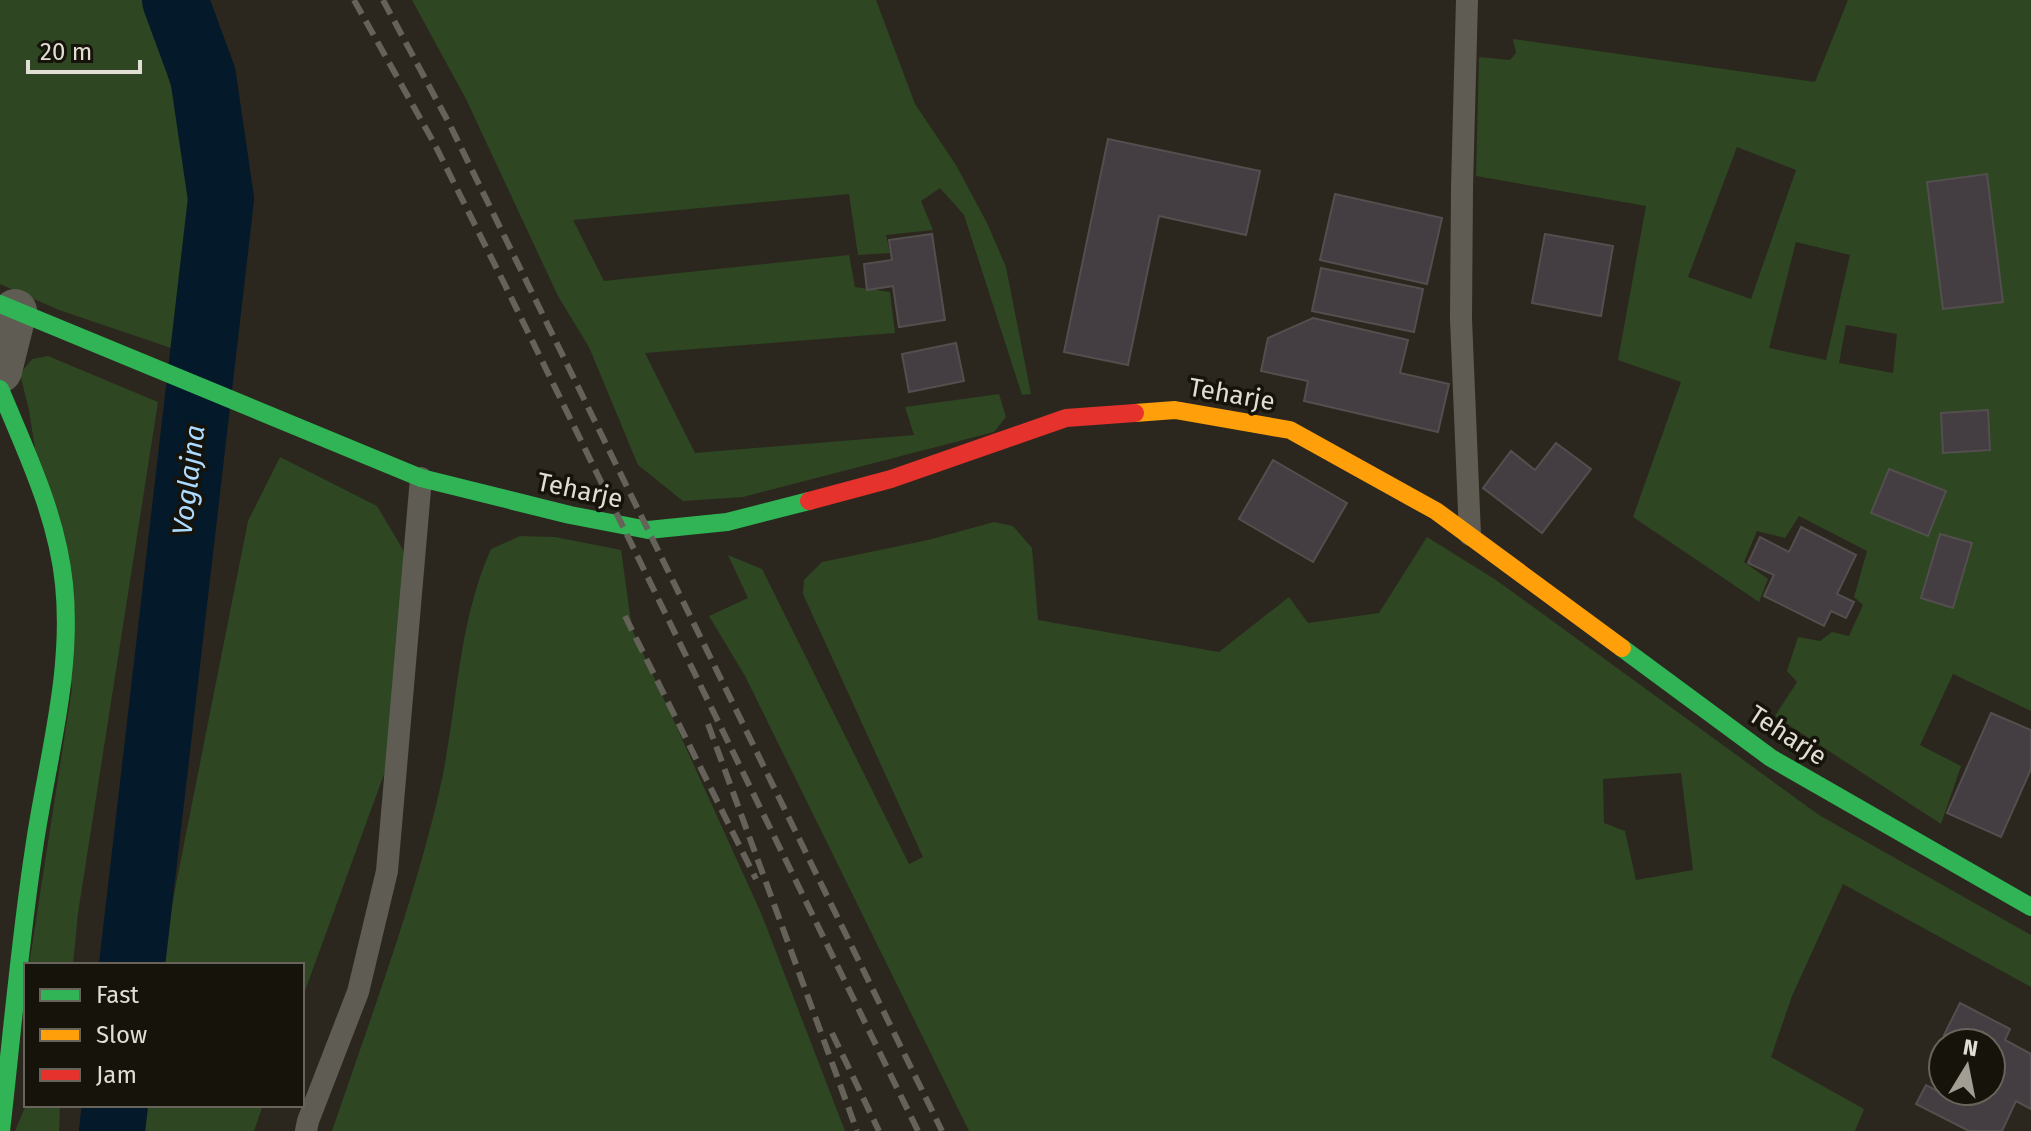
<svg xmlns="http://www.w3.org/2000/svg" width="2031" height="1131" font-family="'Fira Sans',sans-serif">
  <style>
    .green { fill: #2e4621; fill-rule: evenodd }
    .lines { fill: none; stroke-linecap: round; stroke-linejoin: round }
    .river { stroke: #04192a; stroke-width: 66 }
    .building { fill: #443d42; stroke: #534f4e; stroke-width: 2 }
    .lane { stroke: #5f5c54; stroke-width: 22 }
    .street { stroke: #5f5c54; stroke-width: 44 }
    .fast { stroke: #30b455; stroke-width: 18 }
    .slow { stroke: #ff9f0a; stroke-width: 18 }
    .jam { stroke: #e5322d; stroke-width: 18 }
    .rail { stroke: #65625a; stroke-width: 6; stroke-dasharray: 16 8; stroke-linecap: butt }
    .labels { text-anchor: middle; stroke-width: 7; stroke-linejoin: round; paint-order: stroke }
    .street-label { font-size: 26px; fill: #e2ded3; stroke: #16130b }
    .water-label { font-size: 28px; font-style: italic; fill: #acdbff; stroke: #16130b }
  </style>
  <rect width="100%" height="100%" fill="#2b271e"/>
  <path class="green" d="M0 0H145C173 87 200 178 190 271 187 297 180 324 174 349L59 310 0 284Z
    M412 0H876L915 104 956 165 987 223 1006 267 1031 394 1022 395 964 215 940 188 921 201 933 230 886 235 890 253 858 255 849 194 573 220 604 281 849 255 855 287 890 292 895 333 645 353 695 453 914 435 905 407 999 394 1006 417 994 432 743 497 683 501 638 465 589 347 558 296 466 99Z
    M1848 0H2031V711L1953 674 1920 745 1961 766 1941 824 1775 716 1797 682 1787 671 1798 637 1820 641 1832 632 1849 636 1863 605 1854 597 1867 551 1799 516 1785 538 1757 531 1744 562 1768 579 1759 602 1633 517 1681 382 1618 360 1646 206 1476 176 1479 57 1510 60 1516 53 1513 39 1815 82ZM1737 147 1796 170 1751 299 1688 277ZM1796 242 1850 255 1826 360 1769 348ZM1846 325 1897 334 1893 373 1839 363Z
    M48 356 158 402 78 913 73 965H29L72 688 29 410 20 374 32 359Z
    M280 457 377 506 402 548 417 588 387 766 302 999V965H162L165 940 248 521Z
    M994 522 1013 526 1032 548 1038 620 1219 652 1289 597 1308 623 1379 613 1427 537 1496 580 1819 815 2031 935V987L1843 884 1792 996 1771 1057 1864 1109 1855 1131H969L745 676 709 616 748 598 728 555 762 569 909 864 923 857 803 594 804 580 822 562 928 540ZM1681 773 1693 870 1636 880 1625 831 1604 823 1603 779Z
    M520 536 555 537 621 550 632 629 761 913 845 1131H332C370 1019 412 908 439 793 458 710 456 628 491 549Z
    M26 1105H60L59 1131H15Z
    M147 1105H263L254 1131H145Z"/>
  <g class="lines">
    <path class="river" d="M132 965 221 199 203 76 175 0
      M112 1131 115 1105"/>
  </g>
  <path class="building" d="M1108 139 1260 171 1246 235 1159 216 1128 365 1064 352Z
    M1987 174 2003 302 1943 309 1927 182Z
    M1335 194 1442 218 1427 284 1320 260Z
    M932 234 945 320 899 327 893 286 867 290 864 264 892 260 889 240Z
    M1545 234 1613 246 1601 316 1532 303Z
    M1321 268 1423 289 1414 332 1312 311Z
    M1313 318 1408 340 1400 373 1449 384 1438 432 1304 401 1308 381 1261 371 1268 338Z
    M956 343 964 381 909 392 902 354Z
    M1988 410 1990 450 1943 453 1941 413Z
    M1556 443 1591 469 1542 533 1483 488 1511 451 1535 470Z
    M1273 460 1347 503 1313 562 1239 519Z
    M1889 469 1946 491 1928 536 1871 513Z
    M1801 527 1856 555 1837 594 1854 602 1846 618 1831 611 1824 626 1764 596 1774 575 1748 563 1760 537 1789 552Z
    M1940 534 1972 543 1953 608 1921 598Z
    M1991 713 2031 730V769L2001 837 1947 813Z
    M1960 1003 2010 1029 2005 1040 2031 1054V1109L2016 1101 2002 1131H1969L1916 1104 1926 1085 1945 1095 1947 1091H1991V1043H1961L1944 1035Z"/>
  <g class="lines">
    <path class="lane" d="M1467 0 1462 187 1461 319 1470 535
      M306 1131 308 1121 358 992 387 871 421 478"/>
    <path class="street" d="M0 371 15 311"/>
    <path class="fast" d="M0 304 421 478 570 515 648 530 727 522 809 501
      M0 389C26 452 57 515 64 584 73 671 48 756 35 842 20 938 12 1035 1 1131
      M1622 648 1771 758 2031 907"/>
    <path class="slow" d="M1135 413 1175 410 1290 430 1436 511 1622 648"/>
    <path class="jam" d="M809 501 891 479 1066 418 1135 413"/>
    <path class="rail" d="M354 0 434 143 505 285 918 1131
      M383 0 450 125 942 1131
      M625 616 756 879
      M708 724 857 1131
      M832 1033 879 1131"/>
  </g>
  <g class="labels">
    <g class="street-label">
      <text transform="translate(1232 394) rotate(10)" y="9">Teharje</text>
      <text transform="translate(580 490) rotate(12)" y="9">Teharje</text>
      <text transform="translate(1788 735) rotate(33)" y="9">Teharje</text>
    </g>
    <g class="water-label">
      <text transform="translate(188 480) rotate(-83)" y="10">Voglajna</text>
    </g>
  </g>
  <rect x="24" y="963" width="280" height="144" fill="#16130b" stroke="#68645b" stroke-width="2"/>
  <rect x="40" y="989" width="40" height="12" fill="#30b455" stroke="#68645b" stroke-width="2"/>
  <text x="96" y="1003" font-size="24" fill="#e2ded3">Fast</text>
  <rect x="40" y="1029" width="40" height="12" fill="#ff9f0a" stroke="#68645b" stroke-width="2"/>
  <text x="96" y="1043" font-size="24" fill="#e2ded3">Slow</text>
  <rect x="40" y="1069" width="40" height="12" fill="#e5322d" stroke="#68645b" stroke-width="2"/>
  <text x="96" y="1083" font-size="24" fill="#e2ded3">Jam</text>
  <g transform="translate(1967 1067) rotate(10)"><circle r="38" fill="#16130b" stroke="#68645b" stroke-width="2"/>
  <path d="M0-6L14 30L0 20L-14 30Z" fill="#a29e94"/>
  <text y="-12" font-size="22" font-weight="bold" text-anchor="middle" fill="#e2ded3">N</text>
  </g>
  <path d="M28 60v12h112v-12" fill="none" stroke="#e2ded3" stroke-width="4"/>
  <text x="40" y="60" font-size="24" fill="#e2ded3" stroke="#16130b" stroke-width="6" paint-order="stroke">20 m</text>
</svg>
